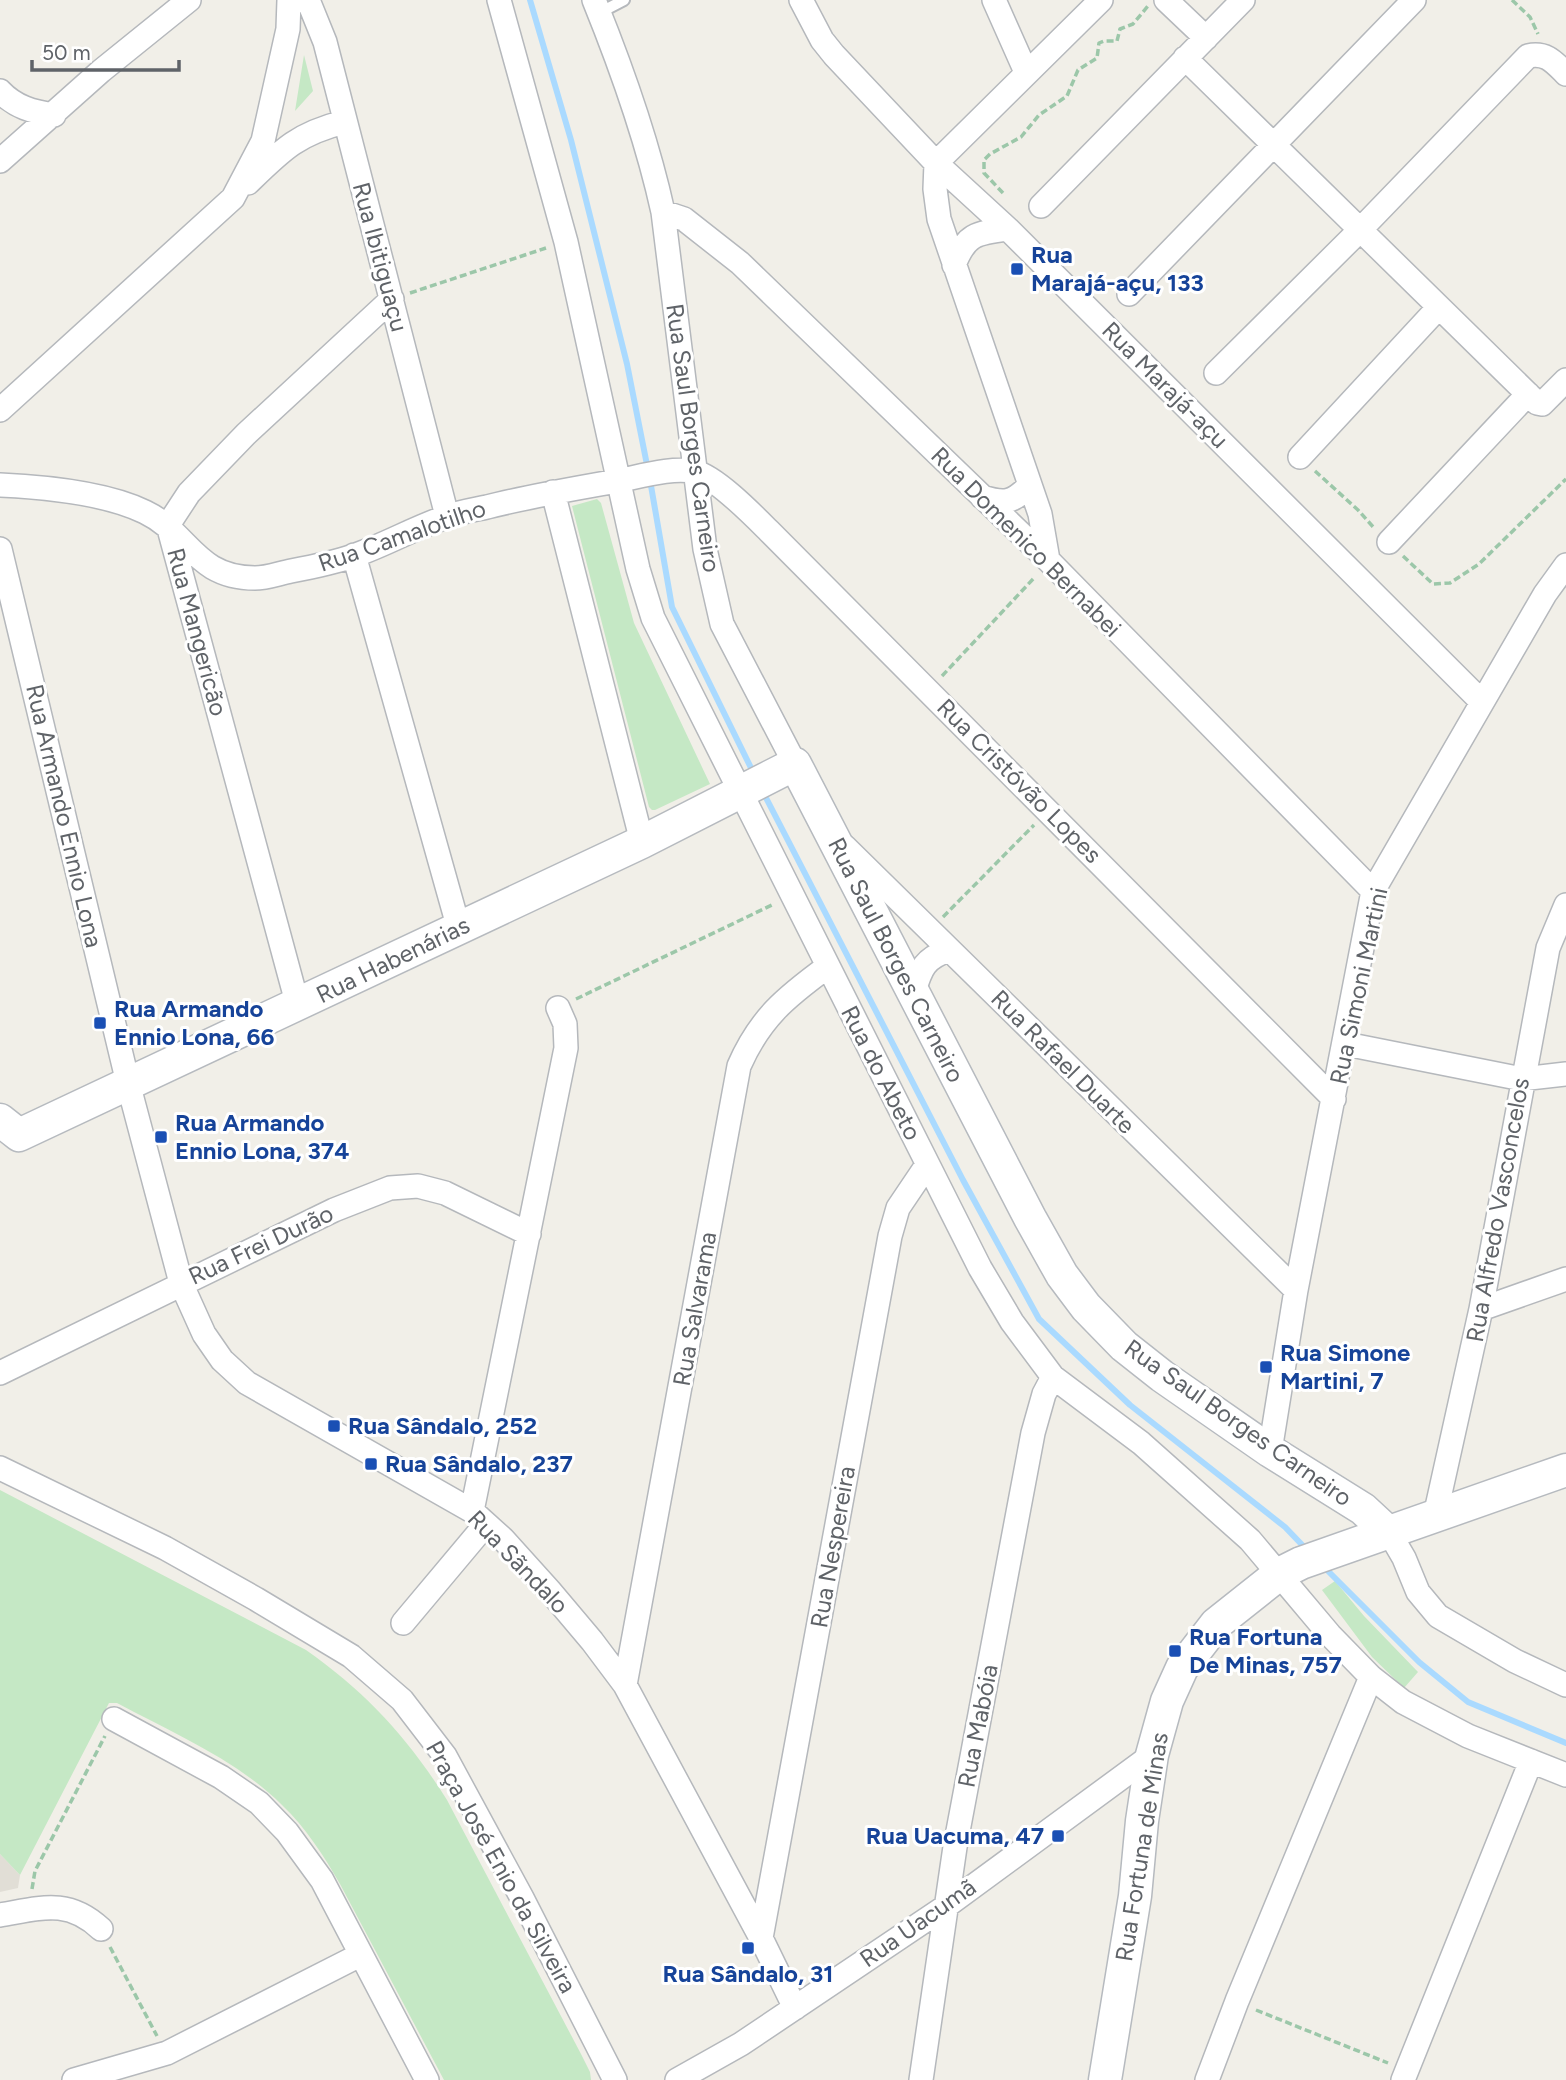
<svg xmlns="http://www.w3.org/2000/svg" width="1566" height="2080" font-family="Figtree,sans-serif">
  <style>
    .education { fill: #e1ded6 }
    .green { fill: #c5e8c5 }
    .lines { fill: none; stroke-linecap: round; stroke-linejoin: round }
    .stream { stroke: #aadaff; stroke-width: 6 }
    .lane-casing { stroke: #b5b8bc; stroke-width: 14 }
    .street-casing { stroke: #b5b8bc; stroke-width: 26 }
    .secondary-casing { stroke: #b6babf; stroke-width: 35 }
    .path { stroke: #9cc7a9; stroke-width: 3.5; stroke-dasharray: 7 3.5; stroke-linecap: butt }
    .lane { stroke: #fff; stroke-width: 10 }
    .street { stroke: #fff; stroke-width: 23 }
    .secondary { stroke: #fff; stroke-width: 32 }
    .transit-dot { fill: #1a4fb4; stroke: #fff; stroke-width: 2.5 }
    .labels { text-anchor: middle; stroke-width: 6; stroke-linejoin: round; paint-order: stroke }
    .transit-label { font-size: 24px; font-weight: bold; fill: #164399; stroke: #fff; text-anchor: start }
    .street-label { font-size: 24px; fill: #5f6368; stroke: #fff }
  </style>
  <rect width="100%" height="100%" fill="#f1efe8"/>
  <path class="education" d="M0 1854 20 1875 18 1888 0 1892Z"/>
  <path class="green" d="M304 55 313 91 295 111Z
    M597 499 601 503 634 623 710 784 655 810H652L649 807 572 506Z
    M0 1490 306 1650C366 1692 408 1738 447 1800L581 2054 590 2072 591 2080H444L340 1884C324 1856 306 1828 282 1805 237 1760 173 1733 117 1703H109L20 1875 0 1854Z
    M1335 1581 1364 1616 1418 1672 1404 1688 1372 1657 1322 1590Z"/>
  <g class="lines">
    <path class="stream" d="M530 0 571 140 627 364 648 470
      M650 480 672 607 754 774
      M762 790 963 1180 1039 1319 1130 1405 1285 1527 1307 1550
      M1322 1565 1419 1662 1468 1702 1566 1743"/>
    <defs>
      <path id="lane" d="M599 13 624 0"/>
      <path id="street" d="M308 0 325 42 447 516
        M499 0 566 242 638 569 653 618 980 1268 1012 1322 1053 1377 1141 1443 1250 1540 1330 1635 1371 1677 1403 1702 1468 1736 1566 1775
        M594 0C622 69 647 139 663 212L705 549 722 624 795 764
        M801 0 822 40 834 55 936 163 1008 229 1482 702
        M994 0 1026 72
        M1166 0 1206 38
        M1185 58 1537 403 1542 404 1566 380
        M0 91C15 107 33 112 54 115
        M0 161 101 71 189 0
        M248 183C282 150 297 134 344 122
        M1041 206 1243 0
        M663 212 684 219 740 263 1048 560 1373 891
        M954 265C966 234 976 233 1008 229
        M1129 294 1414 0
        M1216 373 1360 230 1528 56C1546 52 1554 62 1566 74
        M0 410 233 198 263 141 288 29 289 0
        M1300 457 1439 307
        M0 485C43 487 106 493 145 512 189 533 195 578 255 578 267 578 280 573 291 571 312 567 333 563 353 556 385 545 414 528 446 517 459 512 473 510 487 507 530 496 573 489 617 481 638 477 675 466 695 472 716 477 753 515 769 531L1334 1099
        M553 492 642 842
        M982 497C1005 504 1012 503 1029 486
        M1389 542 1528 394
        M0 549 128 1083 181 1283 204 1334 222 1360 247 1383 472 1511 503 1539 549 1590 592 1641 625 1685 761 1938 795 2008
        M354 555 459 929
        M1048 560 1040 514 939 219 935 189 936 163 1101 0
        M845 847 1296 1290
        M913 994C921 969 923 959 949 950
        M298 1006 168 525 189 493 246 434 392 299
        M1346 1044 1522 1079 1566 1074
        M1481 1309 1566 1279
        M0 1373 334 1210 390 1188 418 1186 445 1193 529 1234
        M1270 1451 1296 1290 1373 891 1545 594 1566 565
        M0 1468 165 1548 256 1599 351 1656 402 1700 445 1756 522 1898 615 2080
        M472 1511 566 1048 565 1024 558 1008
        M1435 1516 1481 1309 1548 948 1566 905
        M1390 1534 1404 1558 1418 1592 1438 1616 1515 1661 1566 1685
        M403 1623 486 1524
        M625 1685 739 1066C760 1018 786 997 827 967
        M114 1719 221 1777 259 1803 287 1832 322 1880 427 2080
        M0 1915C41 1908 68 1898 101 1929
        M761 1938 890 1236 898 1208 927 1165
        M74 2080 167 2053 360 1955
        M677 2080 741 2044 945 1907 1152 1755
        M921 2080 955 1847 1033 1433 1044 1394 1053 1377
        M1207 2080 1237 2001 1371 1677
        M1403 2080 1531 1761"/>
      <path id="secondary" d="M0 1120 19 1135 642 842 795 764 1030 1218 1062 1275 1086 1307 1124 1346 1162 1376 1270 1451 1363 1509 1390 1534
        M1105 2080 1135 1896 1142 1821 1152 1755 1167 1701 1182 1668 1216 1624 1279 1574 1301 1563 1566 1470"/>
    </defs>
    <use href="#lane" class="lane-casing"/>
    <use href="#street" class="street-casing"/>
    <use href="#secondary" class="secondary-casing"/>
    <path class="path" d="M1512 0 1530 17 1538 34
      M1003 193 984 173V160L990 154 1021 137 1039 115 1067 96 1078 70 1097 58 1099 43 1104 41H1117L1120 29 1133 24 1148 6
      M410 293 546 248
      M1315 471 1358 510 1375 529
      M1403 556 1433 584 1450 583 1479 564 1566 479
      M942 676 1035 577
      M943 917 1034 825
      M576 999 774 904
      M32 1889 35 1871 105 1736
      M110 1947 157 2036
      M1256 2010 1388 2063"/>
    <use href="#lane" class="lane"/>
    <use href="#street" class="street"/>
    <use href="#secondary" class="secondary"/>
  </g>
  <g class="transit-dot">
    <rect x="1010" y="262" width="14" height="14" rx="3.5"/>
    <rect x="93" y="1016" width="14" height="14" rx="3.5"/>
    <rect x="154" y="1130" width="14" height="14" rx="3.5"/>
    <rect x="1259" y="1360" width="14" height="14" rx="3.5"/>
    <rect x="327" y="1419" width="14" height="14" rx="3.5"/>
    <rect x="364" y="1457" width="14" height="14" rx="3.5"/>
    <rect x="1168" y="1644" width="14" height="14" rx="3.5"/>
    <rect x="1051" y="1829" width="14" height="14" rx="3.5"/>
    <rect x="741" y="1941" width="14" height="14" rx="3.5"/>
  </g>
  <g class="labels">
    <g class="transit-label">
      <text x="1031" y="263">Rua<tspan x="1031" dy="28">Marajá-açu, 133</tspan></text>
      <text x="114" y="1017">Rua Armando<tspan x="114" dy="28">Ennio Lona, 66</tspan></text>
      <text x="175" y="1131">Rua Armando<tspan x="175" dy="28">Ennio Lona, 374</tspan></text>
      <text x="1280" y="1361">Rua Simone<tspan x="1280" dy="28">Martini, 7</tspan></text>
      <text x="348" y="1434">Rua Sândalo, 252</text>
      <text x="385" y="1472">Rua Sândalo, 237</text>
      <text x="1189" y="1645">Rua Fortuna<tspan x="1189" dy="28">De Minas, 757</tspan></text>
      <text x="1044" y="1844" text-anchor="end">Rua Uacuma, 47</text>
      <text x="748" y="1982" text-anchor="middle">Rua Sândalo, 31</text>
    </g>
    <g class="street-label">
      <text transform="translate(380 257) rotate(75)" y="8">Rua Ibitiguaçu</text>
      <text transform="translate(1165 385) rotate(45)" y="8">Rua Marajá-açu</text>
      <text transform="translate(693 438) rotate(82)" y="8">Rua Saul Borges Carneiro</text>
      <text transform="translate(402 536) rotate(-19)" y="8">Rua Camalotilho</text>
      <text transform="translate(1026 542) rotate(45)" y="8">Rua Domenico Bernabei</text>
      <text transform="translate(197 632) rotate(75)" y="8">Rua Mangericão</text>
      <text transform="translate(1019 781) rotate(45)" y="8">Rua Cristóvão Lopes</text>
      <text transform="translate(64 816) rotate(77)" y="8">Rua Armando Ennio Lona</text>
      <text transform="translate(393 960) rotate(-26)" y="8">Rua Habenárias</text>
      <text transform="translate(896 960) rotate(63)" y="8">Rua Saul Borges Carneiro</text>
      <text transform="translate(1359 986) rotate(-78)" y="8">Rua Simoni Martini</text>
      <text transform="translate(1063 1062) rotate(45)" y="8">Rua Rafael Duarte</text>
      <text transform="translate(881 1073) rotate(63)" y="8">Rua do Abeto</text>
      <text transform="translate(1498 1210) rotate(-80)" y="8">Rua Alfredo Vasconcelos</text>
      <text transform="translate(261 1245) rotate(-25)" y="8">Rua Frei Durão</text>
      <text transform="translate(695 1309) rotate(-80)" y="8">Rua Salvarama</text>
      <text transform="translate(1238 1423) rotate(35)" y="8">Rua Saul Borges Carneiro</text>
      <text transform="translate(833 1547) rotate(-80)" y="8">Rua Nespereira</text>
      <text transform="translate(518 1562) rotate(46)" y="8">Rua Sãndalo</text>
      <text transform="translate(978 1726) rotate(-79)" y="8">Rua Mabóia</text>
      <text transform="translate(1142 1847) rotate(-81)" y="8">Rua Fortuna de Minas</text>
      <text transform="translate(501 1867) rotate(61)" y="8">Praça José Enio da Silveira</text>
      <text transform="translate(918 1923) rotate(-35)" y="8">Rua Uacumã</text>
    </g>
  </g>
  <path d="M32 60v10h147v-10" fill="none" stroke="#5f6368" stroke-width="3.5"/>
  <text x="42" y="60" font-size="21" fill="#5f6368" stroke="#ffffff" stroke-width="5" paint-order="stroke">50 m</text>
</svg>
